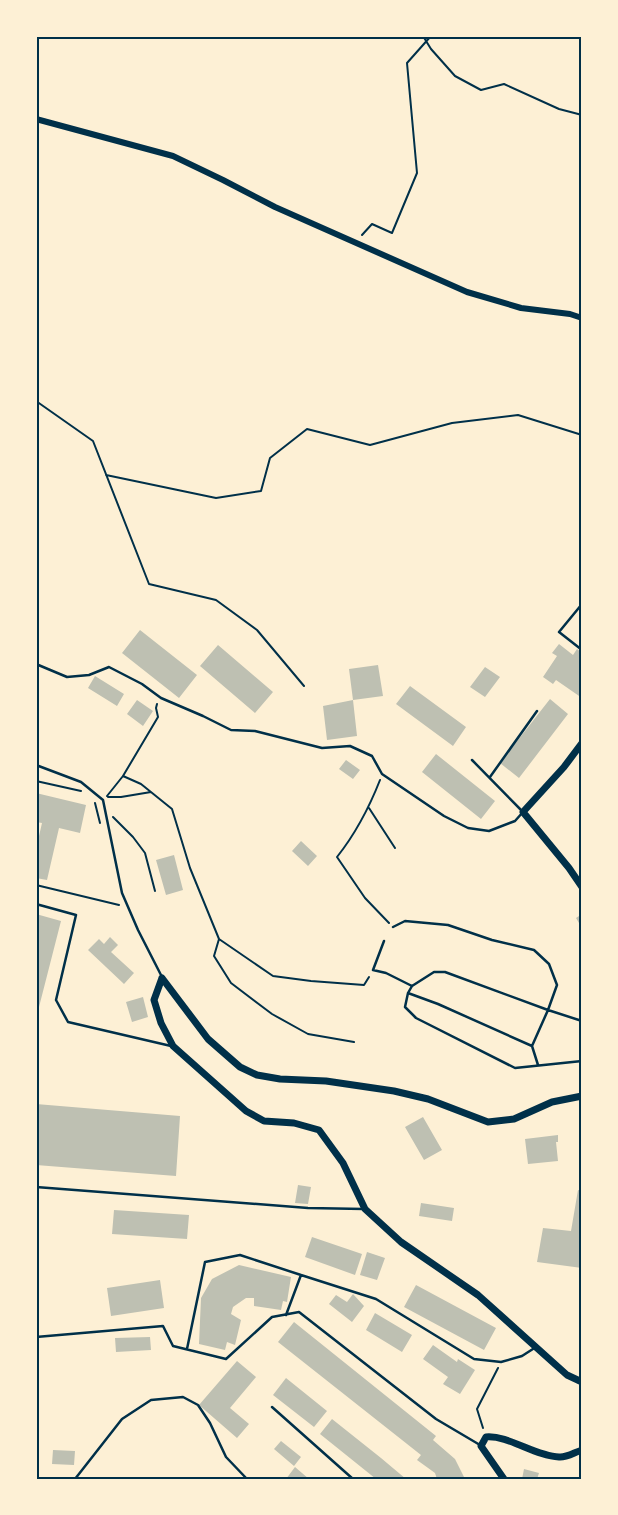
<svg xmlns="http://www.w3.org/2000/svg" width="618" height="1515" font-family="'Exo 2',sans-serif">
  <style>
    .building { fill: #bec0b2 }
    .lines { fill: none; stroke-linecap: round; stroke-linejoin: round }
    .path { stroke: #003049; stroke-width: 2 }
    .service { stroke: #003049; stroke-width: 2.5 }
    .tertiary { stroke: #003049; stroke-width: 6 }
    .secondary { stroke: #003049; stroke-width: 7 }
    .neatline { fill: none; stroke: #003049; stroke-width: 2 }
  </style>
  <rect width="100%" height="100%" fill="#fdf0d5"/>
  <path class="building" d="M140 630 197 675 179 698 122 653Z
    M559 644 573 655 577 649 582 653V698L556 680 553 684 543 677 557 656 552 653Z
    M218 645 273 692 255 713 200 666Z
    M378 665 383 696 353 700 349 669Z
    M485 667 500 677 485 697 470 687Z
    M95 676 124 694 117 706 88 688Z
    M410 686 466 727 453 746 396 704Z
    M550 699 568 714 519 778 500 763Z
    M137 700 153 711 143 726 127 714Z
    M353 700 357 736 327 740 323 706Z
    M436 754 495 801 481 819 422 772Z
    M346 760 360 770 353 779 339 769Z
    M36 793 86 805 80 833 59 828 47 880 36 878V849L42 823 36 822Z
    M301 841 317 856 308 866 292 851Z
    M174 855 183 890 166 895 156 860Z
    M36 914 61 921 39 1007 36 1006Z
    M582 914V928L576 918Z
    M110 937 118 945 111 952 134 973 124 984 88 950 99 939 104 944Z
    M143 997 148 1017 132 1022 126 1002Z
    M36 1104 180 1116 176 1176 36 1165Z
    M423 1117 442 1150 424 1160 405 1127Z
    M558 1135V1142H556L558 1161 528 1164 525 1139Z
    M298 1185 311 1187 308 1204 295 1203Z
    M578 1190 582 1191V1268L537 1262 543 1228 571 1231Z
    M421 1203 454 1208 452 1221 419 1216Z
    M114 1210 189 1215 187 1239 112 1234Z
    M312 1237 362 1254 355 1275 305 1257Z
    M367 1252 385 1258 377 1280 360 1275Z
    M239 1265 291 1277 287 1302 283 1301 281 1310 254 1306V1298H246L233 1307 231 1314 241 1320 235 1345 227 1342 225 1350 199 1344 201 1298 212 1279Z
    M160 1280 164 1308 111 1316 107 1288Z
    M416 1285 496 1328 484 1350 404 1307Z
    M353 1294 364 1306 352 1322 329 1304 336 1295 347 1302Z
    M375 1313 412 1335 402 1352 366 1330Z
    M294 1322 436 1436 433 1440 455 1459 465 1479H437L435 1473 417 1460 421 1455 278 1342Z
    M150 1337 151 1350 116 1352 115 1338Z
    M433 1345 457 1362 458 1359 475 1370 460 1394 443 1384 448 1377 423 1359Z
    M237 1361 256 1377 230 1408 249 1424 237 1438 199 1405Z
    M286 1378 327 1411 314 1427 273 1395Z
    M332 1419 381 1458 406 1479H376L320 1434Z
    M281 1441 301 1457 294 1466 274 1449Z
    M53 1450 75 1451 74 1465 52 1464Z
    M295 1467 309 1479H286Z
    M524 1469 539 1473 537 1479H522Z"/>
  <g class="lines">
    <path class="path" d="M423 36 431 49 455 76 481 90 504 84 559 109 582 115
      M362 235 372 224 392 233 417 173 407 63 431 36
      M36 401 93 441 149 584 216 600 257 630 304 686
      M106 475 216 498 261 491 270 458 307 429 370 445 452 423 518 415 582 435
      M123 776 141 784 172 809 190 868 219 939 273 976 311 981 364 985 369 977
      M380 780C369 808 356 833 337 857L365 898 389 923
      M36 781 81 791
      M107 796 123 776 158 717 156 708 157 704
      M108 797H121L151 792
      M95 803 100 823
      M369 808 395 848
      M113 817 133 837 145 853 155 891
      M36 885 119 905
      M219 939 214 956 231 983 272 1014 308 1034 354 1042
      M483 1428 477 1409 498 1368"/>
    <path class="service" d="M582 604 559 632 582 650
      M36 664 67 677 89 675 109 667 142 684 161 698 203 716 231 730 255 731 322 748 350 746 372 756 382 774 444 816 468 828 489 831 515 821 523 812 472 760
      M36 765 81 782 103 800 122 893 138 930 162 977
      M490 777 537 711
      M36 904 76 915 56 1000 68 1022 171 1046
      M393 927 405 921 448 925 492 940 534 950 549 964 557 985 548 1010 445 972H434L412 986 408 993 405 1007 416 1018 515 1068 582 1061
      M384 941 373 970 386 973 412 986
      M408 993 438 1004 532 1046 538 1065
      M532 1046 548 1010 582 1021
      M36 1187 308 1208 364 1209
      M286 1315 301 1275 376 1299 474 1359 501 1362 522 1356 536 1347
      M36 1337 163 1326 173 1346 226 1359 272 1317 299 1312 436 1419 480 1445
      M187 1349 205 1262 240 1255 301 1275
      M272 1407 353 1479
      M75 1479 122 1419 151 1400 183 1397 198 1405 210 1423 226 1457 247 1479"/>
    <path class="tertiary" d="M36 119 173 156 223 180 275 207 467 292 521 308 570 314 582 318"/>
    <path class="secondary" d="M582 743 564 767 523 812 569 868 582 887
      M162 978 154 1000 161 1023 173 1046 246 1111 264 1121 294 1123 319 1130 343 1163 365 1209 401 1242 478 1295 567 1375 582 1382
      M162 978 208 1039 240 1067 257 1075 280 1079 326 1081 394 1091 428 1099 488 1122 514 1119 552 1102 582 1096
      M504 1479 481 1446 486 1437C508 1435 535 1456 559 1457 566 1458 575 1452 582 1450"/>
  </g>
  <rect width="618" height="1515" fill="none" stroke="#fdf0d5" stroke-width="75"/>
  <rect x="38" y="38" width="542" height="1440" class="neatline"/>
</svg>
